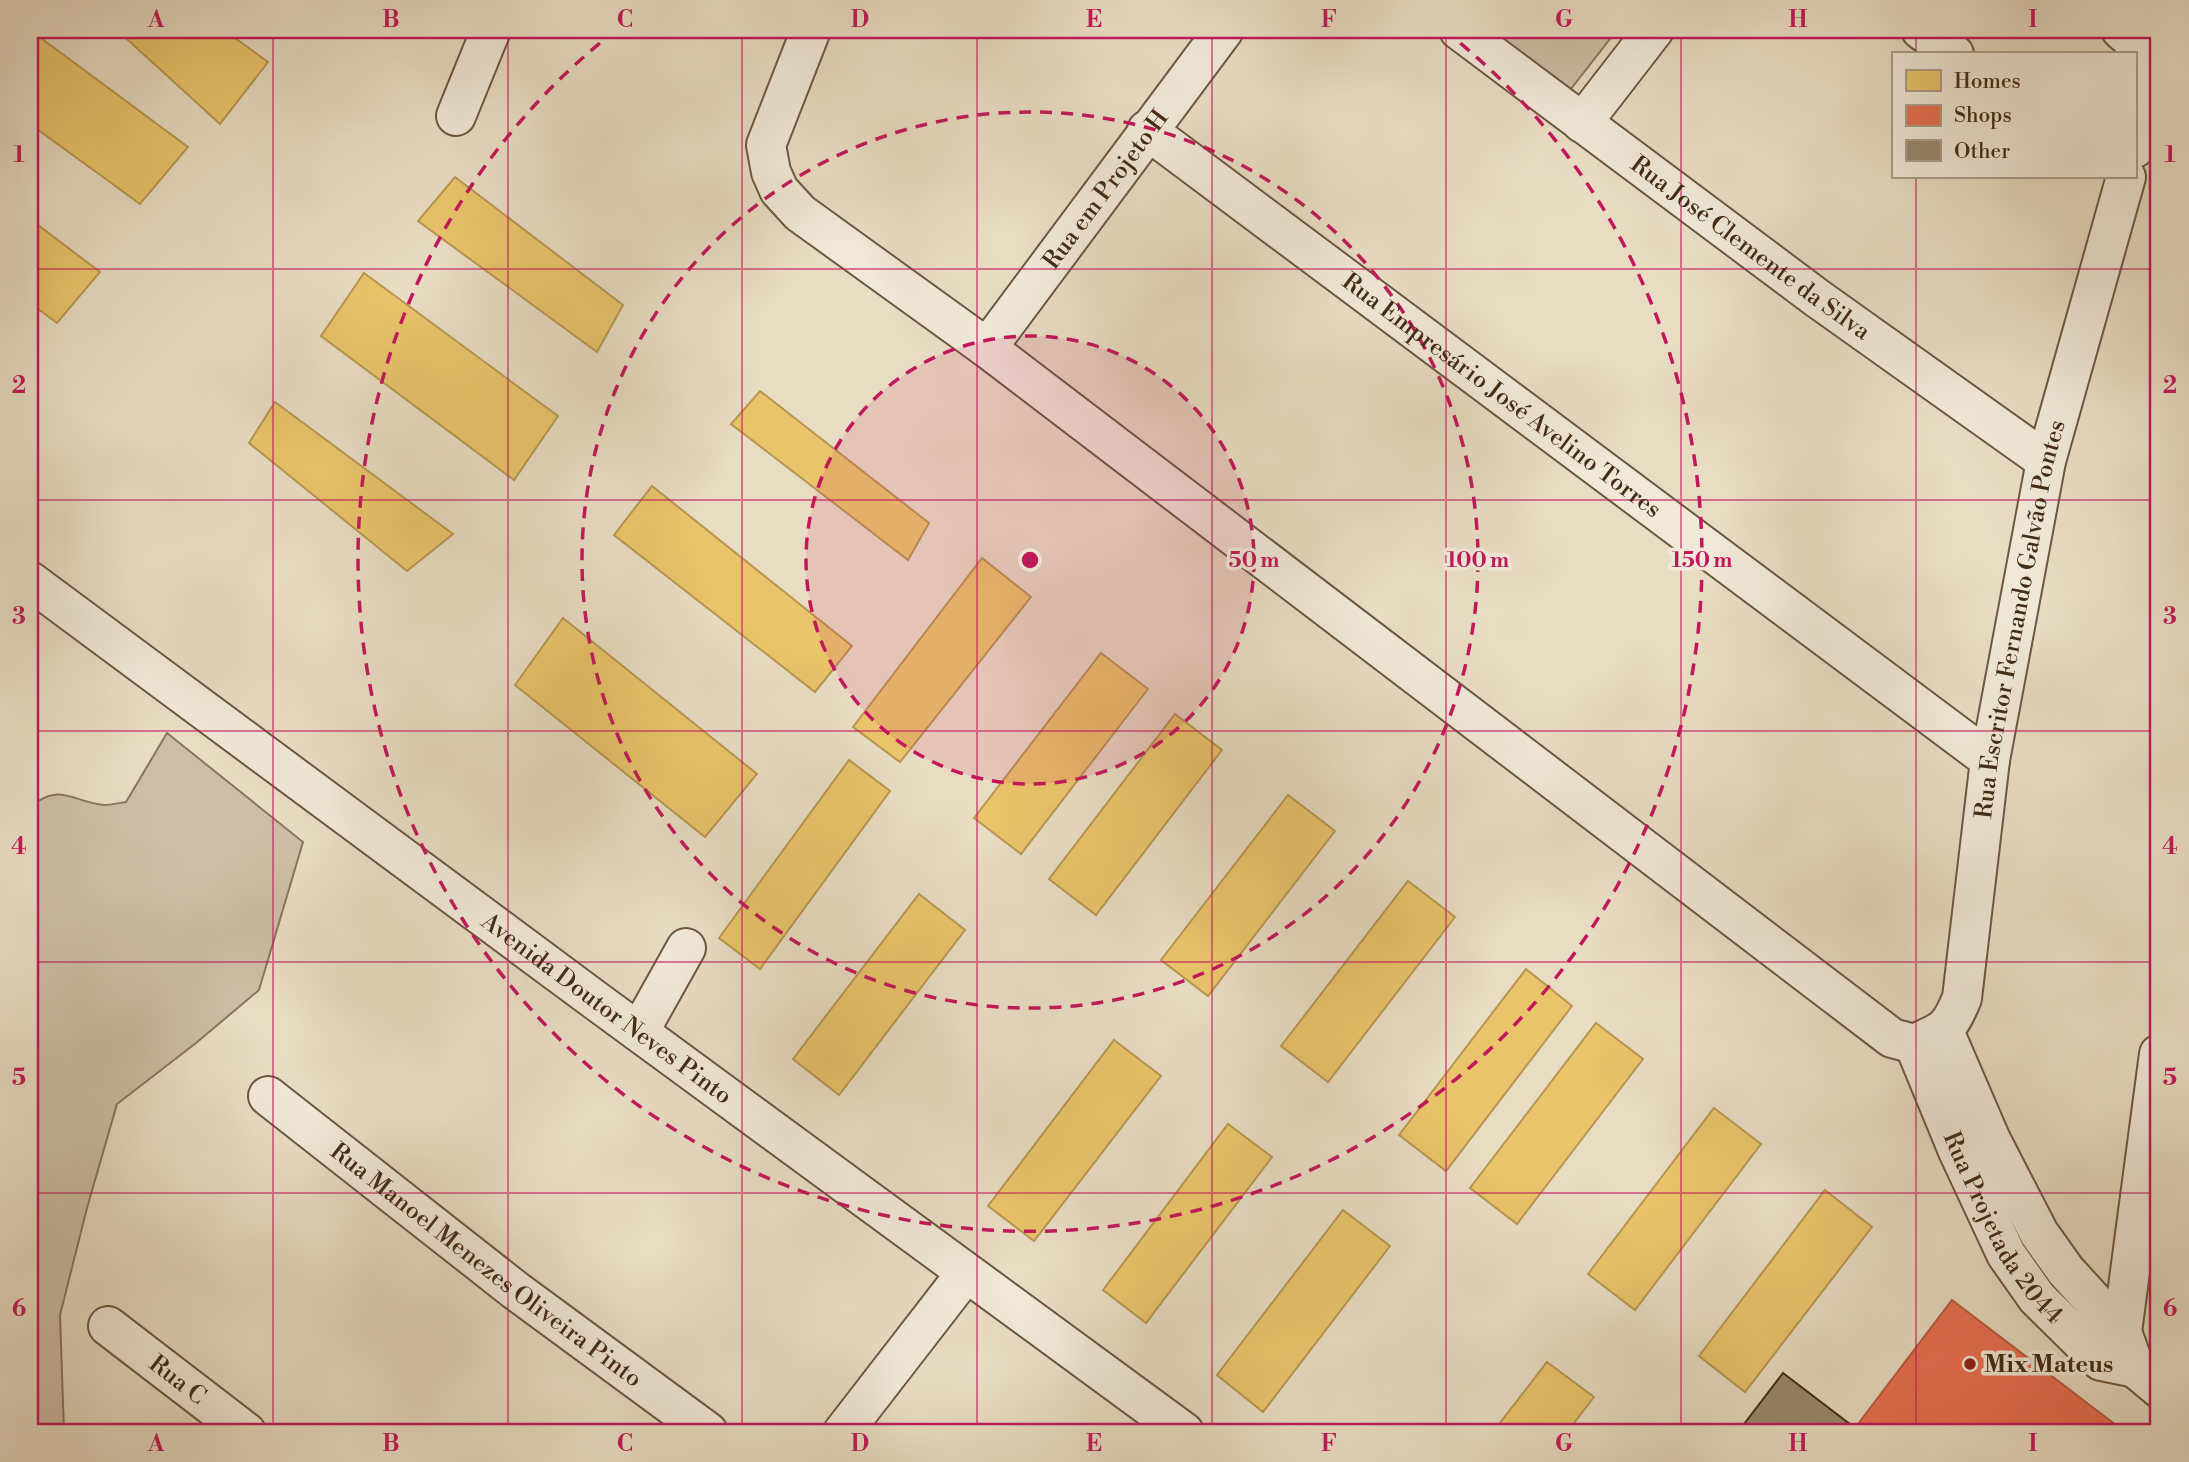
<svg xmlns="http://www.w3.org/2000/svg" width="2189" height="1462" font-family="'Libre Bodoni',serif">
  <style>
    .green { fill: #ccbea6; stroke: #88755e; stroke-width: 2 }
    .homes { fill: #e9c46a; stroke: #b79651; stroke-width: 2 }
    .shops { fill: #e76f51; stroke: #b65b3f; stroke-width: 2 }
    .building { fill: #998870; stroke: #432c16; stroke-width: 2 }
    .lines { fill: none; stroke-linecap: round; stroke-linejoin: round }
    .minor-casing { stroke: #6c5841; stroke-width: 42 }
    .minor { stroke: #f0e8d8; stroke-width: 38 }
    .grid { fill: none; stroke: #c2185b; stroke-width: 2; stroke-opacity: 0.55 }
    .ring { fill: none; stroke: #c2185b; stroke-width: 3.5; stroke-dasharray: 12 9 }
    .poi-dot { fill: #8f2418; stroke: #f0e8d8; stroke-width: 2.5 }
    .labels { text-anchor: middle; stroke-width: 7; stroke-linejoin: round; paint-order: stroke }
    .street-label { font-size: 24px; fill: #432c16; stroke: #f0e8d8 }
    .poi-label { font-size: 24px; font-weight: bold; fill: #432c16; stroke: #f0e8d8; text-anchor: start }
    .centre { fill: #c2185b; stroke: #f0e8d8; stroke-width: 3.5 }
    .ring-label { font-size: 21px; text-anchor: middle; font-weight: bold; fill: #c2185b; stroke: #f0e8d8; stroke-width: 7; stroke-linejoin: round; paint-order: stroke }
    .neatline { fill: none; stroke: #c2185b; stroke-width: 2.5 }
    .grid-label { font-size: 23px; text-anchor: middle; font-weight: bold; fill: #c2185b }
  </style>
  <rect width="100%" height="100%" fill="#e8dcc3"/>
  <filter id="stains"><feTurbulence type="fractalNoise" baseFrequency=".00286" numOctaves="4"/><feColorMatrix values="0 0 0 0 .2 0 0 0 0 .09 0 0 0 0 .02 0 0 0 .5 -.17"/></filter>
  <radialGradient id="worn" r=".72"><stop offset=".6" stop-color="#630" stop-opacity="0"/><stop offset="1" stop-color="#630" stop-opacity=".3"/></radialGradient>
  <path class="green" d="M1461 30H1617L1570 90Z
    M167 733 303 842 259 990 196 1043 117 1104 87 1208 60 1315 64 1432H30V807C59 782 73 802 104 805 111 805 119 803 126 802Z"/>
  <path class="homes" d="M30 30 188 147 140 204 30 124Z
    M117 30H224L268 62 220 124Z
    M455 177 623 305 597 352 418 221Z
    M30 219 100 272 57 323 30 303Z
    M364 273 558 416 514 480 321 336Z
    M760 391 929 523 908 560 731 424Z
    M275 402 453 534 407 571 249 443Z
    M652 486 852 646 815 692 614 535Z
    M982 558 1031 597 900 762 853 727Z
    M563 618 757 774 705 837 515 685Z
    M1101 653 1148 689 1021 854 974 818Z
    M1175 714 1222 750 1096 915 1049 879Z
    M849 760 890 791 760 969 719 938Z
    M1288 795 1335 831 1208 996 1161 960Z
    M1408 881 1455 917 1328 1082 1281 1046Z
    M919 894 965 930 839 1095 793 1059Z
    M1526 969 1572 1006 1446 1171 1399 1135Z
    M1596 1023 1643 1059 1517 1224 1470 1188Z
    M1114 1040 1161 1076 1034 1241 988 1206Z
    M1714 1108 1761 1144 1635 1310 1588 1274Z
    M1228 1124 1272 1157 1146 1323 1103 1290Z
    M1825 1190 1872 1227 1745 1392 1699 1356Z
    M1343 1210 1390 1246 1263 1412 1217 1375Z
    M1547 1362 1594 1397 1567 1432H1493Z"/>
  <path class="shops" d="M1952 1300 2125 1432H1852Z"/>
  <path class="building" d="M1783 1373 1855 1428 1852 1432H1738Z"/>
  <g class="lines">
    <defs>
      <g id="minor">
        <path d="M811 30 766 145 771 172 779 190 800 213 987 348 1892 1038 1914 1044"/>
        <path id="s1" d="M1459 30 1817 298 2046 461"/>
        <path d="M1921 30 1954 54"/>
        <path d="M2121 30C2133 40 2153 56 2154 73 2157 94 2141 128 2135 148"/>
        <path d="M456 116 491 30"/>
        <path d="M1582 123 1654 30"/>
        <path id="s2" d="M1147 130 1990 760"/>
        <path id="s3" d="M987 348 1224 30"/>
        <path id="s4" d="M30 581 595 1000 1184 1432"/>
        <path d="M1944 1031 1991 1140 2039 1233 2066 1271 2122 1332 2135 1368 2159 1388"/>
        <path d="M639 1032 686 948"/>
        <path id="s5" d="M1914 1044C1945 1030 1949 1030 1962 998L1990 760 2046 461 2126 177"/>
        <path id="s6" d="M1914 1044 1958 1151 2006 1254 2037 1298 2101 1361 2135 1368"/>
        <path id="s7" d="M268 1096 515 1290 708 1432"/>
        <path id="s8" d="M108 1326 246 1432"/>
        <path d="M2111 1347 2122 1332 2159 1054"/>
        <path d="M843 1432 966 1273"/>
      </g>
    </defs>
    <use href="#minor" class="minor-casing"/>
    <use href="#minor" class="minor"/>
  </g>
  <path class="grid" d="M273 30V1432M508 30V1432M742 30V1432M977 30V1432M1212 30V1432M1446 30V1432M1681 30V1432M1916 30V54M1916 177V1432M30 269H2159M30 500H2159M30 731H2159M30 962H2159M30 1193H2159"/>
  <circle cx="1030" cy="560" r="224" fill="#c2185b" fill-opacity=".12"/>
  <g class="ring">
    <circle cx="1030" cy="560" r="224"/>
    <circle cx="1030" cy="560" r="448"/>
    <path d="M1444 30A672 672 0 1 1 616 30"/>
  </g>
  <circle class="poi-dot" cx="1970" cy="1364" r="7"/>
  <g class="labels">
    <g class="street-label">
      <text dy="8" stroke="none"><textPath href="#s3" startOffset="198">Rua em Projeto H</textPath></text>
      <text dy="8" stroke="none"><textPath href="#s1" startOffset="364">Rua José Clemente da Silva</textPath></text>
      <text dy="8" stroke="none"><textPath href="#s2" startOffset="443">Rua Empresário José Avelino Torres</textPath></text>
      <text dy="8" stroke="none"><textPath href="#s5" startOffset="453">Rua Escritor Fernando Galvão Pontes</textPath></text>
      <text dy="8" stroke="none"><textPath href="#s4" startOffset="718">Avenida Doutor Neves Pinto</textPath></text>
      <text dy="8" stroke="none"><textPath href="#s6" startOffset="205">Rua Projetada 2044</textPath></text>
      <text dy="8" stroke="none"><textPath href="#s7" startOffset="276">Rua Manoel Menezes Oliveira Pinto</textPath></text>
      <text dy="8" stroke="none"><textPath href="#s8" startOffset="88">Rua C</textPath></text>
    </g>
    <g class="poi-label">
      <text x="1984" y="1372">Mix Mateus</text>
    </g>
  </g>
  <circle cx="1030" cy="560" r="10" class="centre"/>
  <g class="ring-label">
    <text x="1254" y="567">50 m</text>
    <text x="1478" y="567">100 m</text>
    <text x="1702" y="567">150 m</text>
  </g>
  <rect width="2189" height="1462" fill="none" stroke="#e8dcc3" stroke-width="77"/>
  <rect x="1892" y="52" width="245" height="126" fill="#f0e8d8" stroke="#ab9d8a" stroke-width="2"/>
  <rect x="1906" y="70" width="35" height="21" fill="#e9c46a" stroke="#ab9d8a" stroke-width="2"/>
  <text x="1954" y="88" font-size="21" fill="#432c16">Homes</text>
  <rect x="1906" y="105" width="35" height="21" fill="#e76f51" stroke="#ab9d8a" stroke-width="2"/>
  <text x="1954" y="122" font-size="21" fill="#432c16">Shops</text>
  <rect x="1906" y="140" width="35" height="21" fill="#998870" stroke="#ab9d8a" stroke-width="2"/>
  <text x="1954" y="158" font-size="21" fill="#432c16">Other</text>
  <rect x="38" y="38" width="2112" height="1386" class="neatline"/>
  <g class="grid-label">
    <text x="156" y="27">A</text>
    <text x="391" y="27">B</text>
    <text x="625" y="27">C</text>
    <text x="860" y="27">D</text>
    <text x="1094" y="27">E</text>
    <text x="1329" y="27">F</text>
    <text x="1564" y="27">G</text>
    <text x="1798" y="27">H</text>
    <text x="2033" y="27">I</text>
    <text x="19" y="162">1</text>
    <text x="2170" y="162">1</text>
    <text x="19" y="393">2</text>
    <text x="2170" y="393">2</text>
    <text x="19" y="624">3</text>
    <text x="2170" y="624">3</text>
    <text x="19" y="854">4</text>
    <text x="2170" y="854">4</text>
    <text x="19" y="1085">5</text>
    <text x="2170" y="1085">5</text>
    <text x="19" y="1316">6</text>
    <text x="2170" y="1316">6</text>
    <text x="156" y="1451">A</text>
    <text x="391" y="1451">B</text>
    <text x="625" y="1451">C</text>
    <text x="860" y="1451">D</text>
    <text x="1094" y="1451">E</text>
    <text x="1329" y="1451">F</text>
    <text x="1564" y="1451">G</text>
    <text x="1798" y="1451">H</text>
    <text x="2033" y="1451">I</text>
  </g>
  <rect width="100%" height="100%" filter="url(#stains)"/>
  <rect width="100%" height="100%" fill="url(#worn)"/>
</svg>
